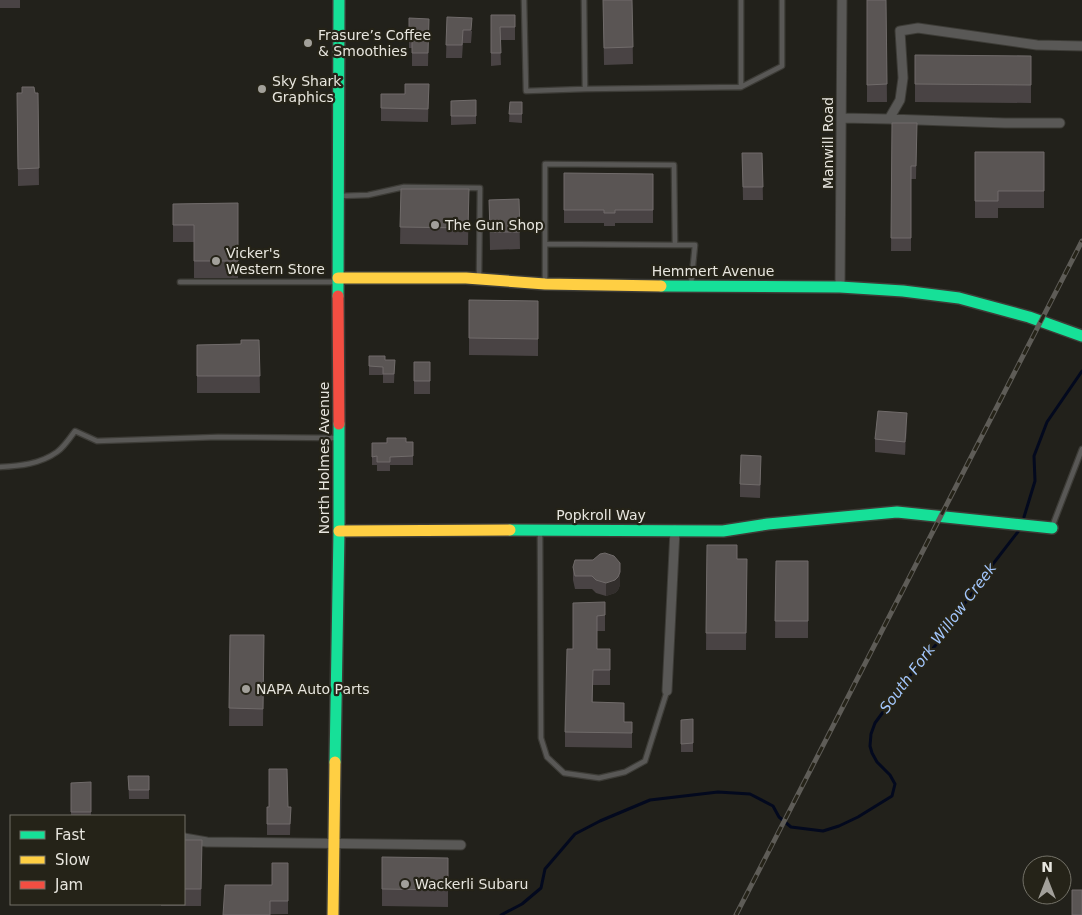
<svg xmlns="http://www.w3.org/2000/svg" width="1082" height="915" font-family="'DejaVu Sans',sans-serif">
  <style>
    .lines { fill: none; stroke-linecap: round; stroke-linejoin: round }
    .stream { stroke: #03091e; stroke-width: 3 }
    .lane-casing { stroke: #3d3c37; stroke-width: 7 }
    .street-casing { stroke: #3d3c37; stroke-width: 11 }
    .fast-casing { stroke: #3d3c37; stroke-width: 14 }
    .slow-casing { stroke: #3d3c37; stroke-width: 14 }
    .jam-casing { stroke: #3d3c37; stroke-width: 14 }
    .lane { stroke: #595856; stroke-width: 4.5 }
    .street { stroke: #595856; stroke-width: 9 }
    .fast { stroke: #16e098; stroke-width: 11 }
    .slow { stroke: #ffcf43; stroke-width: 11 }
    .jam { stroke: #f24e42; stroke-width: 11 }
    .rail-casing { stroke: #5e5c57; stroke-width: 5 }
    .rail { stroke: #252318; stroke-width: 3; stroke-dasharray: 9; stroke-linecap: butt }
    .wall { fill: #494344 }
    .shaded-wall { fill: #322e2c }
    .building { fill: #5a5554; stroke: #706b6a }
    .poi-dot { fill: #a2a09a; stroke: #252318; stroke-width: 2 }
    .labels { text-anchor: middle; stroke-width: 4.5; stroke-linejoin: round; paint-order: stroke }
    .poi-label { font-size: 14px; fill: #e7e5de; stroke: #252318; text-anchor: start }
    .street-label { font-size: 14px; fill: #e7e5de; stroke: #252318 }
    .water-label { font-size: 15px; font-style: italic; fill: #a3c6fb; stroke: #252318 }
  </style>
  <rect width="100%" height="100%" fill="#22211b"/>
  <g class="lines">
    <path class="stream" d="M1024 517 1035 481 1034 456 1047 422 1082 371
      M501 915 522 904 541 888 545 869 575 834 600 821 650 800 718 792 750 794 773 806 779 817 791 827 823 831 839 826 858 817 892 796 895 784 890 775 877 762 872 753 870 746 871 734 875 723 914 670 935 646 986 573 1020 529"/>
    <defs>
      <path id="lane" d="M524 0 526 91 585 89
        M584 0 585 89 741 87V0
        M741 87 782 66V0
        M340 196 368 195 404 187 480 188 479 278
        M675 245H695L691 285
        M180 282H336
        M545 283V164L674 165 675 245 546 244
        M0 467C20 466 40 464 57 452 64 447 70 438 75 431L97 441 218 437 337 438
        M1052 527 1082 449
        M540 531 541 738 547 757 564 773 599 778 625 772 645 761 667 691"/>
      <path id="street" d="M842 118 889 119 900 100 903 78 900 31 918 28 1037 45 1082 46
        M889 119 1005 123H1060
        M840 287 842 0
        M667 691 675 530
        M184 838 207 842 461 845"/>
      <path id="fast" d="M661 286 840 287 903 291 959 298 1029 317 1082 336
        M338 296 339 0
        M510 530 723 531 768 524 897 512 1052 528
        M335 762 339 531V424"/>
      <path id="slow" d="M338 278H466L545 284 661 286
        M339 531 510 530
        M333 915 335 762"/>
      <path id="jam" d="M338 296 339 424"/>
    </defs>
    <use href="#lane" class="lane-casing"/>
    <use href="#street" class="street-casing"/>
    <use href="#fast" class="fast-casing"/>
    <use href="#slow" class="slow-casing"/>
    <use href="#jam" class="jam-casing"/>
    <use href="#lane" class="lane"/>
    <use href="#street" class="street"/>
    <use href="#fast" class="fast"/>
    <use href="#slow" class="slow"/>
    <use href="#jam" class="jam"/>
    <defs>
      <path id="rail" d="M736 915 1082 241"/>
    </defs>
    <use href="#rail" class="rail-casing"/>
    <use href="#rail" class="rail"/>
  </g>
  <path class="wall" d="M0 0H20V8H0Z
    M603 0H632L633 64 604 65Z
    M867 0H886L887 102H867Z
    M491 15H515V40H500L501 65 491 66Z
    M447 17 472 31 471 43H463L462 58H446Z
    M409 18 429 19 428 66H412V48H409Z
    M915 55 1031 56V103L915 102Z
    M429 84 428 122 381 121V94H405Z
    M17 93H38L39 185 18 186Z
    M476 100V124L451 125V101Z
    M510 102H522V123L509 122Z
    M892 123H917L916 179H911V251H891Z
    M975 152H1044V208H998V218H975Z
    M742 153H762L763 200H743Z
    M564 173 653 174V223H615V226H604V223H564Z
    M401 189H469L468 245 400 244Z
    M519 199 520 249 490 250 489 200Z
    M238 203V278H194V242H173V204Z
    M469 300 538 301V356L469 355Z
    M259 340 260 393H197V345L241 344Z
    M369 356 385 360H395L394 383H383V375H369Z
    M414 362H430V394H414Z
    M907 426 905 455 875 452V439Z
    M406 442 413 456V465H390V471H377V465H372V443Z
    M761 469 760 498 740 497V484Z
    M707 545 737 559H747L746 650H706Z
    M593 560 620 585 618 590 615 593 606 596 596 593 592 589H575L573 580V567Z
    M776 561H808V638H775Z
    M605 602V631H597V649H610V685H593V702L624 722H632V748L565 747V732L573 649Z
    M230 635H264L263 726H229Z
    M681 720 693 743V752H681Z
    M128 776 149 790V799H129Z
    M71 783 91 812V816H71Z
    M267 807H291L290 835H267Z
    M184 840H202L201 906H161V904H184Z
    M382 857 448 858V907L382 906Z
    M288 863V914L223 915 272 885Z"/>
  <path class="shaded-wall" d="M907 413V426L905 455V442Z
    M620 572V585L618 590 615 593 606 596V583Z"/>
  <path class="building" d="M603 0H632L633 47 604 48Z
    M867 0H886L887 84 867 85Z
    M491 15H515V27H500L501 53H491Z
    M447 17 472 18 471 30H463L462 45H446Z
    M409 18 429 19 428 53H412V35H409Z
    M915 55 1031 56V85L915 84Z
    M405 84H429L428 109 381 108V94H405Z
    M22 87H34L35 93H38L39 168 18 169 17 93H22Z
    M476 100V116H451V101Z
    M510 102H522V114H509Z
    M892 123H917L916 166H911V238H891Z
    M975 152H1044V191H998V201H975Z
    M742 153H762L763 187H743Z
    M564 173 653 174V210H615V213H604V210H564Z
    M401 189H469L468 228 400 227Z
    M519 199 520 232H490L489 200Z
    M238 203V261H194V225H173V204Z
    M469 300 538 301V339L469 338Z
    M241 340H259L260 376H197V345L241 344Z
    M369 356H385V360H395L394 374H383V367L369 366Z
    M414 362H430V381H414Z
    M878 411 907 413 905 442 875 439Z
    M387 438H406V442H413V456L390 457V462H377V456L372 457V443H387Z
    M741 455 761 456 760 485 740 484Z
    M707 545H737V559H747L746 633H706Z
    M605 553 614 556 620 563V572L618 577 615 580 606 583 596 580 592 576H575L573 567 575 560H593L600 554Z
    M776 561H808V621H775Z
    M605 602V615L597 616V649H610V670H593L592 702 624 703V722H632V733L565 732 567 649H573V603Z
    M230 635H264L263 709 229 708Z
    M693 719V743L681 744V720Z
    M269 769H287L288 807H291L290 824H267V807H269Z
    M128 776H149V790H129Z
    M91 782V812H71V783Z
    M184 840H202L201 889H184Z
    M382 857 448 858V890L382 889Z
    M272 863H288V901H270V915H223L225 885H272Z
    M1072 890H1082V915H1072Z"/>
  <g class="poi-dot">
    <circle cx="308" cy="43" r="5"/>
    <circle cx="262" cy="89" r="5"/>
    <circle cx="435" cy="225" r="5"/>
    <circle cx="216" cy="261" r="5"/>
    <circle cx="246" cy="689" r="5"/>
    <circle cx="405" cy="884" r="5"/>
  </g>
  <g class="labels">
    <g class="poi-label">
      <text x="318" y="40">Frasure’s Coffee<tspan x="318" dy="16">&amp; Smoothies</tspan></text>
      <text x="272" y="86">Sky Shark<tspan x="272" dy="16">Graphics</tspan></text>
      <text x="445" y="230">The Gun Shop</text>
      <text x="226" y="258">Vicker's<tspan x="226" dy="16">Western Store</tspan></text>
      <text x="256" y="694">NAPA Auto Parts</text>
      <text x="415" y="889">Wackerli Subaru</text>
    </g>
    <g class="street-label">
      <text transform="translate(828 143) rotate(-90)" y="5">Manwill Road</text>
      <text x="713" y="276">Hemmert Avenue</text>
      <text transform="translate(324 458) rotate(-90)" y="5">North Holmes Avenue</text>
      <text x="601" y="520">Popkroll Way</text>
    </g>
    <g class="water-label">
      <text transform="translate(938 638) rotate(-53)" y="5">South Fork Willow Creek</text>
    </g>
  </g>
  <rect x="10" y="815" width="175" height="90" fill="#252318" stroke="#737167"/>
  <rect x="20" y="831" width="25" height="8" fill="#16e098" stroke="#737167"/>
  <text x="55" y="840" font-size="15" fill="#e7e5de">Fast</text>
  <rect x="20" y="856" width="25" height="8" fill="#ffcf43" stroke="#737167"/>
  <text x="55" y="865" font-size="15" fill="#e7e5de">Slow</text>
  <rect x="20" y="881" width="25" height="8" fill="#f24e42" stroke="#737167"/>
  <text x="55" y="890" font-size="15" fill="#e7e5de">Jam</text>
  <g transform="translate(1047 880)"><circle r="24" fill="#252318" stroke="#737167"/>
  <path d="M0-4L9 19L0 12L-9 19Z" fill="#a2a09a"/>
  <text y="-8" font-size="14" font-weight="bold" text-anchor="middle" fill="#e7e5de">N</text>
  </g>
</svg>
